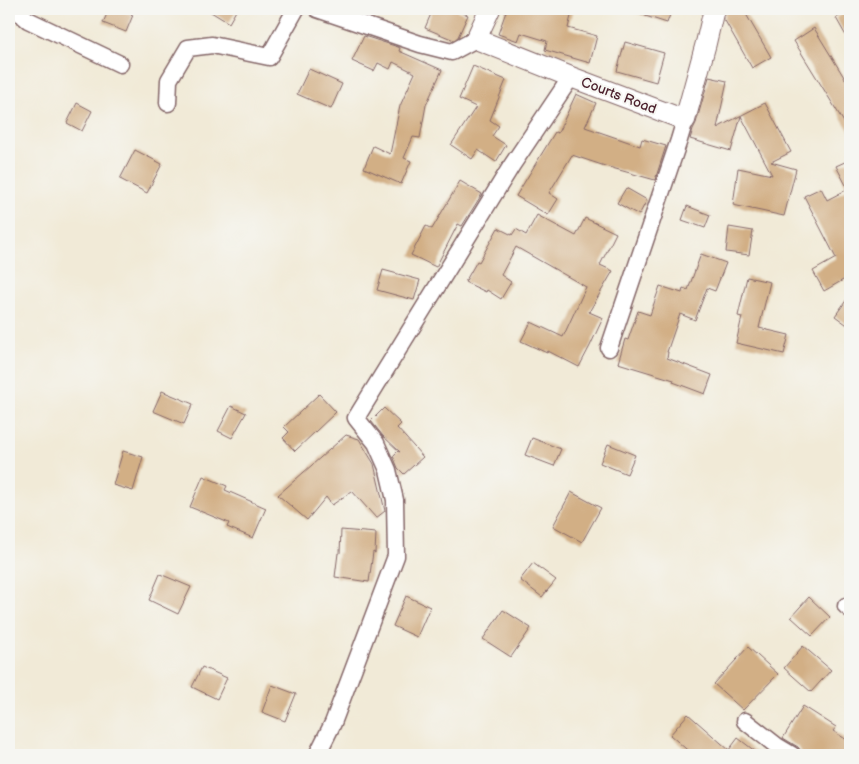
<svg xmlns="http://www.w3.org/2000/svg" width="859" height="764" font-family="'Balsamiq Sans',sans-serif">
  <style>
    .building { fill: #d2af85 }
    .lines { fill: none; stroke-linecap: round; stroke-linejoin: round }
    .minor-casing { stroke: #846667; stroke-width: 19 }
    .tertiary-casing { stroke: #846667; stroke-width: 22 }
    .minor { stroke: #fff; stroke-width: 16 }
    .tertiary { stroke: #fff; stroke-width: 20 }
    .labels { text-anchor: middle; stroke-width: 4; stroke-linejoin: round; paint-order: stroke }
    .street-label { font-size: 14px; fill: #4a1f2b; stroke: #f6f6f2 }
  </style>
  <rect width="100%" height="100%" fill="#f6f6f2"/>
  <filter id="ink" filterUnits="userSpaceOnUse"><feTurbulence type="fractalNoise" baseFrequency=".02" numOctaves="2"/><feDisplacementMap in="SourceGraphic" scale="10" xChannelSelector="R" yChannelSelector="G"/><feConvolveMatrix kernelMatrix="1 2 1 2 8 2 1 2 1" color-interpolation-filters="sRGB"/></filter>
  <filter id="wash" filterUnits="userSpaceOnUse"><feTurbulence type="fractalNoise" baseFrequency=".0096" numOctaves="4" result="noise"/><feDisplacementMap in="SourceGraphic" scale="20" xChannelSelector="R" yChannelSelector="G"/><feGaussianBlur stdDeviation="1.12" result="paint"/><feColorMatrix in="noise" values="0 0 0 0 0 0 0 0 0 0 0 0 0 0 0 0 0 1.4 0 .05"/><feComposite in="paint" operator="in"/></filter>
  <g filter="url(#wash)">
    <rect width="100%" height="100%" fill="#f1ead7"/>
    <g id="blocks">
      <path class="building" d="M109 9H116L133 15 126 32 103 23Z
        M206 9H237L229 23Z
        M433 9H453L468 15 458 37 454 40 425 28Z
        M507 9H561L572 12 568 28 597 36 590 63 545 50 547 41 521 33 518 41 498 34Z
        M631 9H672L667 23 630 11Z
        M726 9H743L771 57 752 68 724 19Z
        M850 10V43L836 18Z
        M814 28 850 87V132L794 41Z
        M364 36 398 47 400 48 399 51 442 70 426 105 420 138 413 137 404 158 411 161 401 184 364 168 373 146 390 154 400 106 415 73 393 62 390 69 378 63 374 71 352 61Z
        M625 42 664 53 656 82 617 71Z
        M473 66 506 80 490 120 499 126 492 136 506 145 496 162 478 150 472 159 451 145 476 107 459 99Z
        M309 69 342 84 331 109 297 94Z
        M709 77 727 81 717 128 765 103 791 152 771 162 796 169 784 216 733 205 738 168 772 175 741 116 731 151 690 139 693 129 696 123Z
        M576 94 596 103 585 127 640 146 642 139 666 146 655 180 605 166 572 155 549 193 558 199 548 215 516 196 555 132 558 133Z
        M77 103 92 111 82 131 67 123Z
        M135 150 162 164 147 193 120 179Z
        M847 161 850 168V276L824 291 813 271 836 258 804 196 821 188 827 200 848 189 836 166Z
        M460 181 482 194 462 226 458 224 436 267 411 255 426 226 432 229Z
        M626 188 647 200 639 215 617 203Z
        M687 206 710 215 705 228 682 220Z
        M537 215 576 236 585 218 616 233 600 265 613 271 589 312 603 318 590 346 579 367 548 351 547 353 521 341 531 322 563 337 586 287 516 247 501 275 511 282 501 299 487 290 486 292 465 282 477 261 479 262 498 228 512 235 516 229 526 235Z
        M729 227 753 231 749 255 726 252Z
        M701 254 726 263 715 291 707 288 695 320 680 314 667 352H668L667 358 712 375 705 394 673 382 674 380 618 363 625 339 628 340 638 311 650 315 660 286 682 293 683 288 688 290Z
        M383 270 420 280 414 300 377 290Z
        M747 277 770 282 759 328 789 335 784 354 736 343 742 317 738 316Z
        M850 295V327L835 316Z
        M162 391 193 404 184 424 153 411Z
        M319 394 336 412 295 451 283 438 289 432 284 427Z
        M231 406 246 413 232 438 218 431Z
        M384 408 401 424 397 428 423 457 404 474 398 468 393 456 398 451 400 452 383 436 371 421Z
        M346 435 359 439 374 464 385 511 376 518 352 491 332 505 326 497 307 520 278 495Z
        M532 438 561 449 554 466 525 455Z
        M608 444 635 455 627 474 600 463Z
        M123 451 143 457 133 491 113 485Z
        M203 476 227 486 225 490 266 508 253 538 227 527 229 523 190 507Z
        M571 492 601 508 582 542 553 526Z
        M341 530 376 533 375 553 373 552 369 582 335 577 338 553H340Z
        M533 563 556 580 542 597 520 580Z
        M160 574 191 587 178 614 149 600Z
        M406 596 430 607 417 637 393 626Z
        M809 597 830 617 812 636 791 617Z
        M503 610 531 628 511 657 483 639Z
        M803 646 831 670 811 692 784 668Z
        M748 647 778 674 743 710 714 684Z
        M202 667 227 678 217 699 192 687Z
        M272 685 296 694 285 721 262 712Z
        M803 706 836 727 833 731 850 742V755H802L801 751 798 747 783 738Z
        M688 714 729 750 738 738 760 755H693L670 735Z"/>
    </g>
  </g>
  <g filter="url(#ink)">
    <use href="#blocks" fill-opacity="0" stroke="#846667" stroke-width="1"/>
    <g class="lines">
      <defs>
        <path id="minor" d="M15 9 28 20 120 64
          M317 9 420 44 452 52 476 39
          M168 103 169 80 188 48 212 45 269 57 296 9
          M609 348 679 140 685 120
          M846 606 850 609
          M745 721 777 746 792 755
          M317 755 333 723 396 556 395 500 388 470 376 443 356 418 512 165 571 77"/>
        <path id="tertiary" d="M490 9 476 39 571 77 685 120 706 43 714 9"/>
      </defs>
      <use href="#minor" class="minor-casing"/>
      <use href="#tertiary" class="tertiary-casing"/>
      <use href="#minor" class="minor"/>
      <use href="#tertiary" class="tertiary"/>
    </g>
  </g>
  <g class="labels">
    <g class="street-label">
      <text transform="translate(619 95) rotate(21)" y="5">Courts Road</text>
    </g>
  </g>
  <rect width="859" height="764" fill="none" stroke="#f6f6f2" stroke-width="30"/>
</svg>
